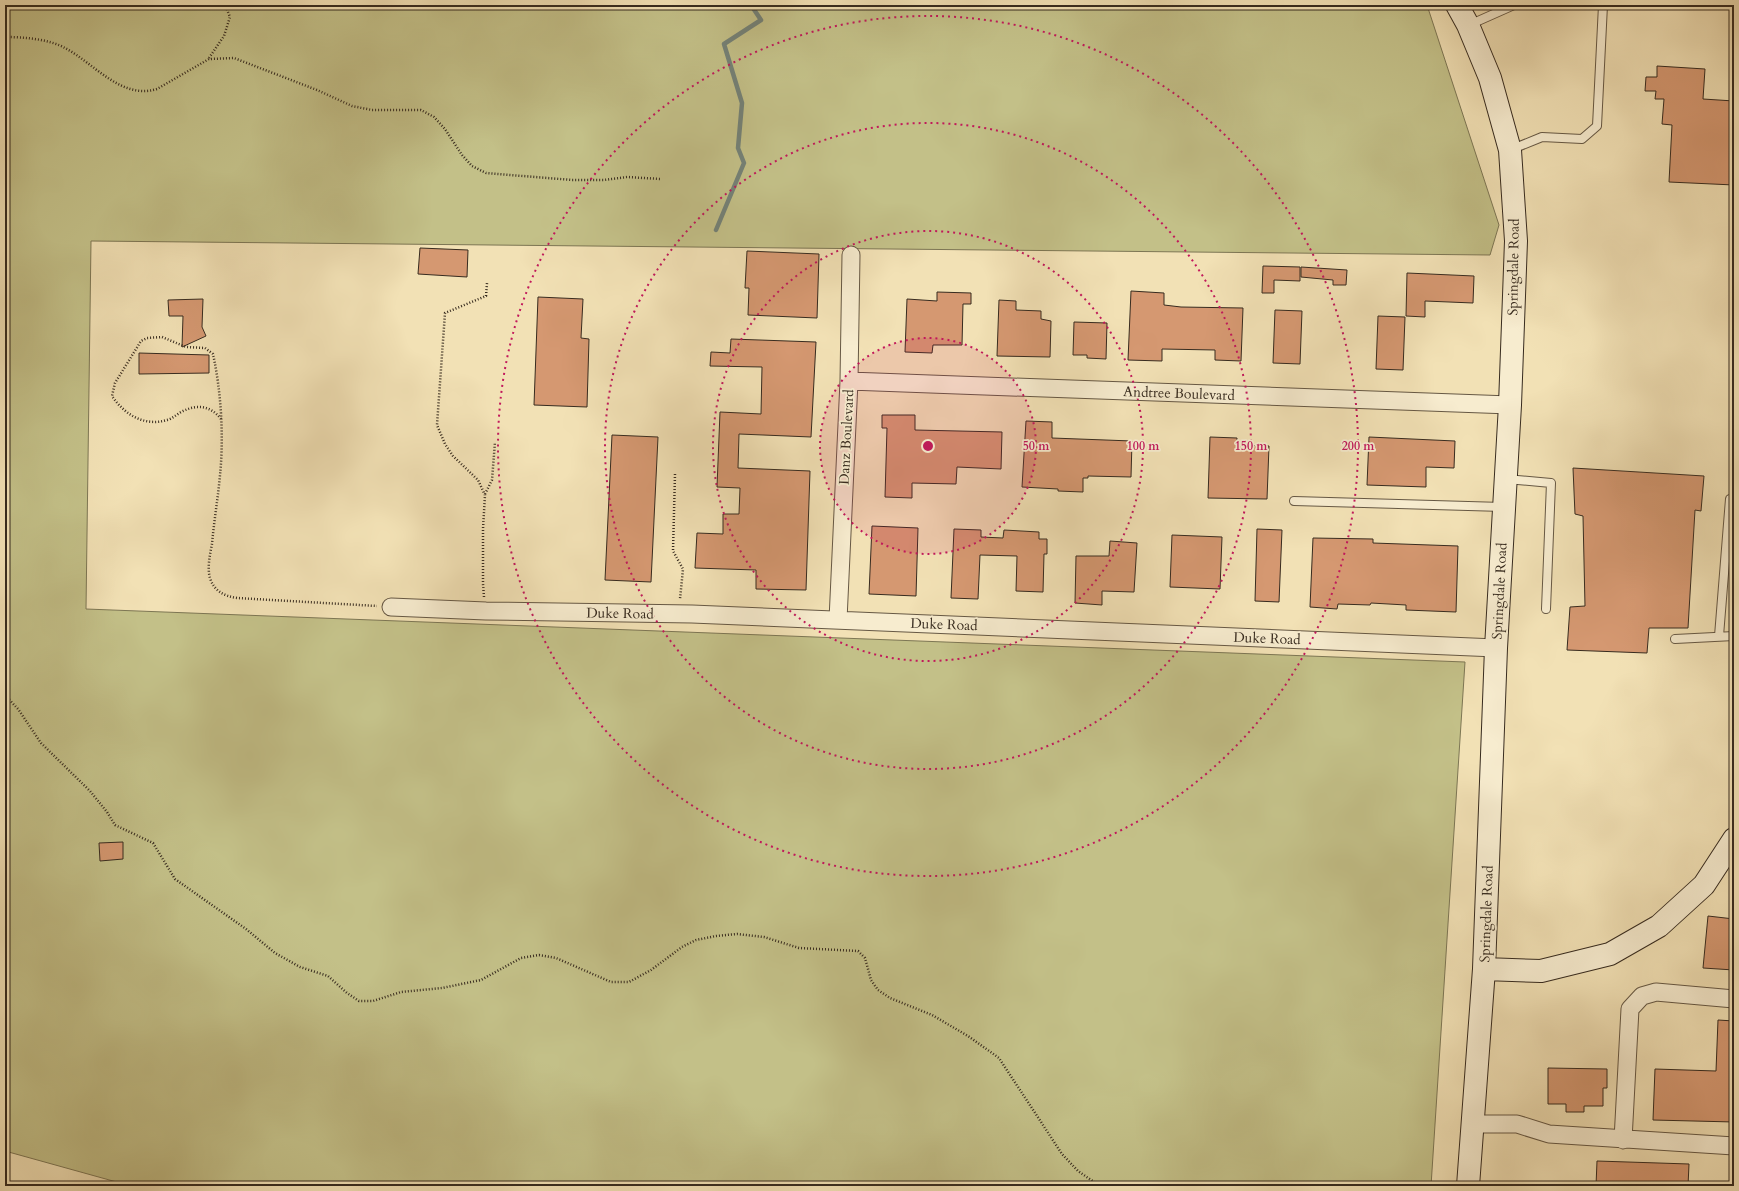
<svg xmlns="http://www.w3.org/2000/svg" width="1739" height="1191" font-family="Cardo,serif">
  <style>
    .green { fill: #c3c088; stroke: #7d7654 }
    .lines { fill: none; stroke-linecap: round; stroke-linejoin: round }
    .stream { stroke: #748278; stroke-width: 4.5 }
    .building { fill: #d59871; stroke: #372b1f }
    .lane-casing { stroke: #665844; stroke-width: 10 }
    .street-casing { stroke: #665844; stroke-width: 19 }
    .secondary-casing { stroke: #372b1f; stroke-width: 24 }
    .path { stroke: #372b1f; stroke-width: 2.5; stroke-dasharray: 1 2; stroke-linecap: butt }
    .lane { stroke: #f7eccf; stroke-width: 8 }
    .street { stroke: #f7eccf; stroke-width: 17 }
    .secondary { stroke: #f7eccf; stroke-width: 22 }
    .ring { fill: none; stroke: #c2185b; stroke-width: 2; stroke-dasharray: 2 4 }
    .labels { text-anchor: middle; stroke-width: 3.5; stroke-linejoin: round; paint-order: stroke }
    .street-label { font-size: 14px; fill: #372b1f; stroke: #f7eccf }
    .centre { fill: #c2185b; stroke: #f7eccf; stroke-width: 2 }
    .ring-label { font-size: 12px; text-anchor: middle; font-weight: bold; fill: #c2185b; stroke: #f7eccf; stroke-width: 3.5; stroke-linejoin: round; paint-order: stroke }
  </style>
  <rect width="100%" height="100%" fill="#f2e1b5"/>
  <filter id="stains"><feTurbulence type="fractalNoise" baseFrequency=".005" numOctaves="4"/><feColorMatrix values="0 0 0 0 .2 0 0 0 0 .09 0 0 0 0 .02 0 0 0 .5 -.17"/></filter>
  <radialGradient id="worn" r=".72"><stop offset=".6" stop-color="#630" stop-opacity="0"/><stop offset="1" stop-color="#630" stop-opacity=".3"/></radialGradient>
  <path class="green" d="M5 5H1427L1499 225 1490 255 91 241 86 609 1465 662 1431 1186H131L5 1151Z"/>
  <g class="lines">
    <path class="stream" d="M716 230 744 163 738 148 742 103 724 44 761 20 751 5"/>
  </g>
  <path class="building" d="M1657 66 1705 69 1703 99 1734 101V185L1669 182 1672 125 1662 124 1664 99H1655L1656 91H1645L1646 77H1657Z
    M420 248 468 250 467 277 418 274Z
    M747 251 819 254 817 318 748 315 749 288H745Z
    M1263 266 1300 267V281L1274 280V293H1262Z
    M1301 267 1347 270 1346 285H1333V280L1301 277Z
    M1407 273 1474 276 1473 303 1425 301V317L1406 316Z
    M1131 291 1164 293V305L1181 307 1243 308 1241 361 1215 360V350L1162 349V361L1128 360Z
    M937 292 971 293V304H963L962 345H933L932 353 905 352 907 299 937 301Z
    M538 297 583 299 581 338 589 339 587 407 534 405Z
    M203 299 202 327 206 336 182 347 183 316H169L168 300Z
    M999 300 1016 301V310L1041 311V319L1051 321 1050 357 997 356Z
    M1275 310 1302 311 1300 364 1273 363Z
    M1378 316 1405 317 1403 370 1376 369Z
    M1074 322 1107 323 1106 359 1087 358V355H1073Z
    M731 339 816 342 811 437 739 434 738 468 810 471 806 590 756 589V570L695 568 697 533 723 534V514H739L740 488 717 487 720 412 761 414 762 367 710 366 711 352 730 353Z
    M139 353 209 355V373L139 374Z
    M882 415H915V430L1002 432 1001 469 957 467 956 484 912 483V498L885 497 887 428H882Z
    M1026 421 1052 422V438L1132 441 1131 477 1088 476V478H1083V492L1058 491V489L1022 487Z
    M612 435 658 437 651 582 605 580Z
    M1210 437 1237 438V445L1269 446 1267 499 1208 498Z
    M1369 437 1455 441 1454 468 1426 467V487L1367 485Z
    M1573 468 1704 476 1701 511 1695 510 1688 628H1649L1647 653 1567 650 1570 607 1585 606 1583 516 1575 514Z
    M872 526 918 528 916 596 869 594Z
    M954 529 981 530V537L1003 538 1004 530 1039 532V539H1047V554H1044L1043 592 1016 591 1017 556 980 555 978 599 951 598Z
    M1257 529 1282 530 1279 602 1255 601Z
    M1172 535 1222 537 1220 589 1170 587Z
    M1313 538 1373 539V543L1458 546 1456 612 1406 610V605L1371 603 1370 605 1338 604 1337 609 1310 607Z
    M1110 541 1137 543 1134 592 1102 591V605L1075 603 1076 556H1109Z
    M123 842V859L100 861 99 843Z
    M1708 916 1734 919V970L1703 968Z
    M1718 1020 1734 1021V1122L1653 1120 1655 1069 1716 1071Z
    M1548 1068 1607 1069V1088H1603V1106H1584V1112H1566V1104H1548Z
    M1597 1161 1689 1164 1688 1186H1596Z"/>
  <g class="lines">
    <defs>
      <path id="lane" d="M1469 25 1514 5
        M1510 150 1542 137 1582 139 1597 126 1603 5
        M1506 479 1551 483 1546 609
        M1294 501 1503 507
        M1719 636 1730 499 1734 498
        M1675 639 1734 636"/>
      <path id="street" d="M849 381 1510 405
        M391 607 486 611 692 614 1496 648
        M838 620 849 381 851 255
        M1473 1124H1517L1549 1134 1734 1146
        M1623 1140 1630 1009 1642 996 1656 992 1734 999"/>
      <path id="secondary" d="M1457 5 1468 25 1490 78 1510 150 1516 241 1510 405 1496 648 1484 969 1468 1186
        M1484 969 1541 971 1610 954 1659 926 1704 885 1734 839"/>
    </defs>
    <use href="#lane" class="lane-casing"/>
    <use href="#street" class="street-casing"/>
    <use href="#secondary" class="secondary-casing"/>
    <path class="path" d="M5 37C23 37 49 39 65 48 94 63 121 100 157 89L209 59 234 58 317 90 352 106 372 110H421L434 117 445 129 462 155 472 166 486 173 572 180H604L627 177 661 179
      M209 58 224 36 230 17 225 5
      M221 419C211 406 198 404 183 411 177 414 172 419 167 420 144 427 124 414 112 396L115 383 141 341 147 338 162 337 186 347 205 348 213 354C221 391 224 436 220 475 218 498 214 521 212 544 210 554 207 568 210 578 214 591 224 596 237 598L377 606
      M675 474 673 551 683 569 680 599
      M485 494 492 480 495 442
      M484 597 483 584V529L485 495 478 480 453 456 445 444 437 425 445 313 486 296 487 283
      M5 695 18 709 41 743 90 791 107 812 115 825 153 843 175 879 246 929 275 953 300 967 328 976 347 993 359 1001H373L401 992 442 988 481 980 521 958 539 955 556 958 611 982H629L651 970 682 947 696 940 716 936 737 934 764 937 799 948 858 951 865 958 871 980 878 990 890 998 932 1015 968 1036 999 1058 1062 1154 1078 1171 1094 1182 1106 1186"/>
    <use href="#lane" class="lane"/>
    <use href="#street" class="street"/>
    <use href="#secondary" class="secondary"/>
  </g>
  <circle cx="928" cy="446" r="108" fill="#c2185b" fill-opacity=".12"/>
  <g class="ring">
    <circle cx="928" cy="446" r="108"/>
    <circle cx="928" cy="446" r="215"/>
    <circle cx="928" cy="446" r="323"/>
    <circle cx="928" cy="446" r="430"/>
  </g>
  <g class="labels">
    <g class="street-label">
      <text transform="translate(1513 267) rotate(-89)" y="5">Springdale Road</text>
      <text transform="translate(1179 393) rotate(2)" y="5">Andtree Boulevard</text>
      <text transform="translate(846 437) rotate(-87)" y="5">Danz Boulevard</text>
      <text transform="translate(1499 591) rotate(-87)" y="5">Springdale Road</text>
      <text transform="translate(620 613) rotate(1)" y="5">Duke Road</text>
      <text transform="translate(944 624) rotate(2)" y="5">Duke Road</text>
      <text transform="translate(1267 638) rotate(2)" y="5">Duke Road</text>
      <text transform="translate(1486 914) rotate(-88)" y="5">Springdale Road</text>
    </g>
  </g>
  <circle cx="928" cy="446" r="6" class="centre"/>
  <g class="ring-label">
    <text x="1036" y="450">50 m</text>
    <text x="1143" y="450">100 m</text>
    <text x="1251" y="450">150 m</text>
    <text x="1358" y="450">200 m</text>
  </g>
  <rect width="1739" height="1191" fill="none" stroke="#f2e1b5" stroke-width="20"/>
  <rect x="6" y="6" width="1727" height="1179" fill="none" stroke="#372b1f" stroke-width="2"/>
  <rect x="10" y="10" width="1719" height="1171" fill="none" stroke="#372b1f"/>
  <rect width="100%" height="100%" filter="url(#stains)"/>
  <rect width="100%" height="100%" fill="url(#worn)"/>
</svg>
